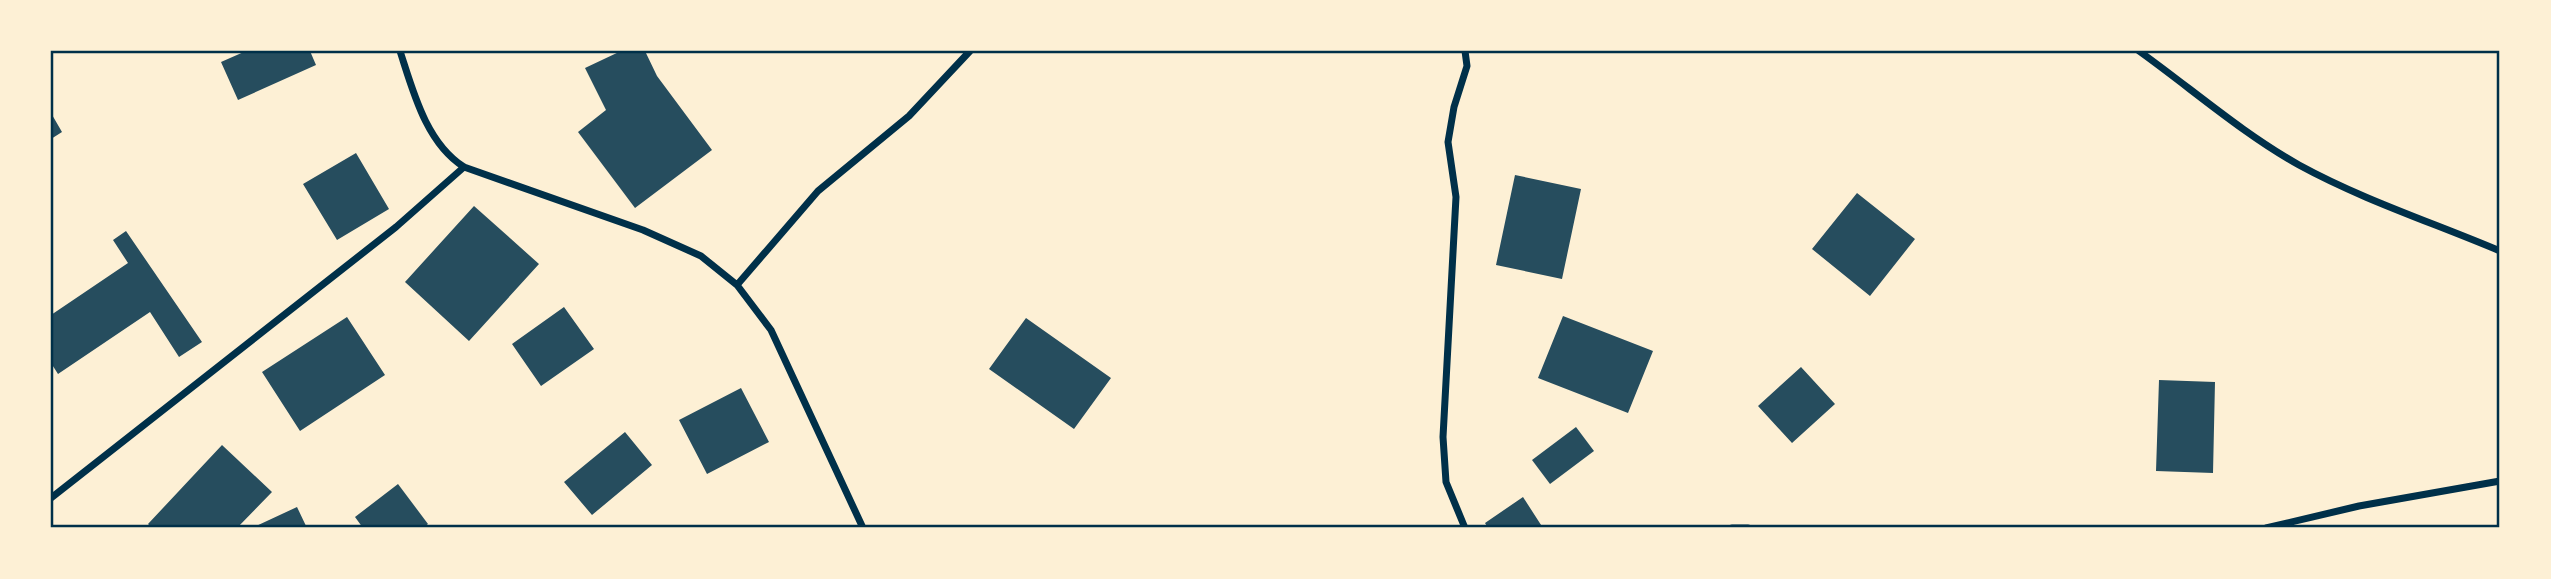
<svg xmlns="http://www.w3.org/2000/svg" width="2551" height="579" font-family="'Public Sans',sans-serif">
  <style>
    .building { fill: #264d5e }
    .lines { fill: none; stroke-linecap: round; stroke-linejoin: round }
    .minor { stroke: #003049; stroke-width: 7 }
    .neatline { fill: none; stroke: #003049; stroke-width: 2.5 }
  </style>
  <rect width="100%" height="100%" fill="#fdf0d5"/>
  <path class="building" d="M246 51H310L316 65 238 100 221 62Z
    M621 51H645L657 76 712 150 635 208 578 132 606 110 585 68Z
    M51 113 62 132 51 139Z
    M356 153 389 209 337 240 303 184Z
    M1515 175 1581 189 1562 279 1496 265Z
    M1857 193 1915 239 1870 296 1812 249Z
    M474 206 539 264 469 341 405 282Z
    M126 231 202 342 179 357 150 312 58 374 51 363V315L128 263 113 240Z
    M564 307 594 349 541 386 512 344Z
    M1563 316 1653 351 1628 413 1538 378Z
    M347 317 385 375 300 431 262 372Z
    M1026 318 1111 378 1074 429 989 369Z
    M1801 367 1835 404 1792 443 1758 406Z
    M2159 380 2215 382 2213 473 2156 471Z
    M741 388 769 442 707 474 679 420Z
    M1576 427 1594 451 1550 484 1532 460Z
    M625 432 652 465 592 515 564 482Z
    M222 445 272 492 237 528H152L148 524Z
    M398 484 428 524 423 528H363L355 517Z
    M1523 497 1543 528H1488L1485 523Z
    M297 507 307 528H252Z"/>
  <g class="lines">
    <path class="minor" d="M400 51C413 91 426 143 464 167L643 230 701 256 737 285 771 330 863 528
      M1465 51 1467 66 1454 107 1448 142 1456 197 1443 437 1446 482 1465 528
      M2139 51C2192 89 2242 133 2299 165 2363 200 2434 223 2500 251
      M737 285 818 191 909 116 970 51
      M51 498 396 227 464 167
      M1732 528H1748
      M2266 528 2359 506 2500 481"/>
  </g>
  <rect width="2551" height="579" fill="none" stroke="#fdf0d5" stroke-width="105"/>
  <rect x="52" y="52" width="2446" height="474" class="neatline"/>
</svg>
